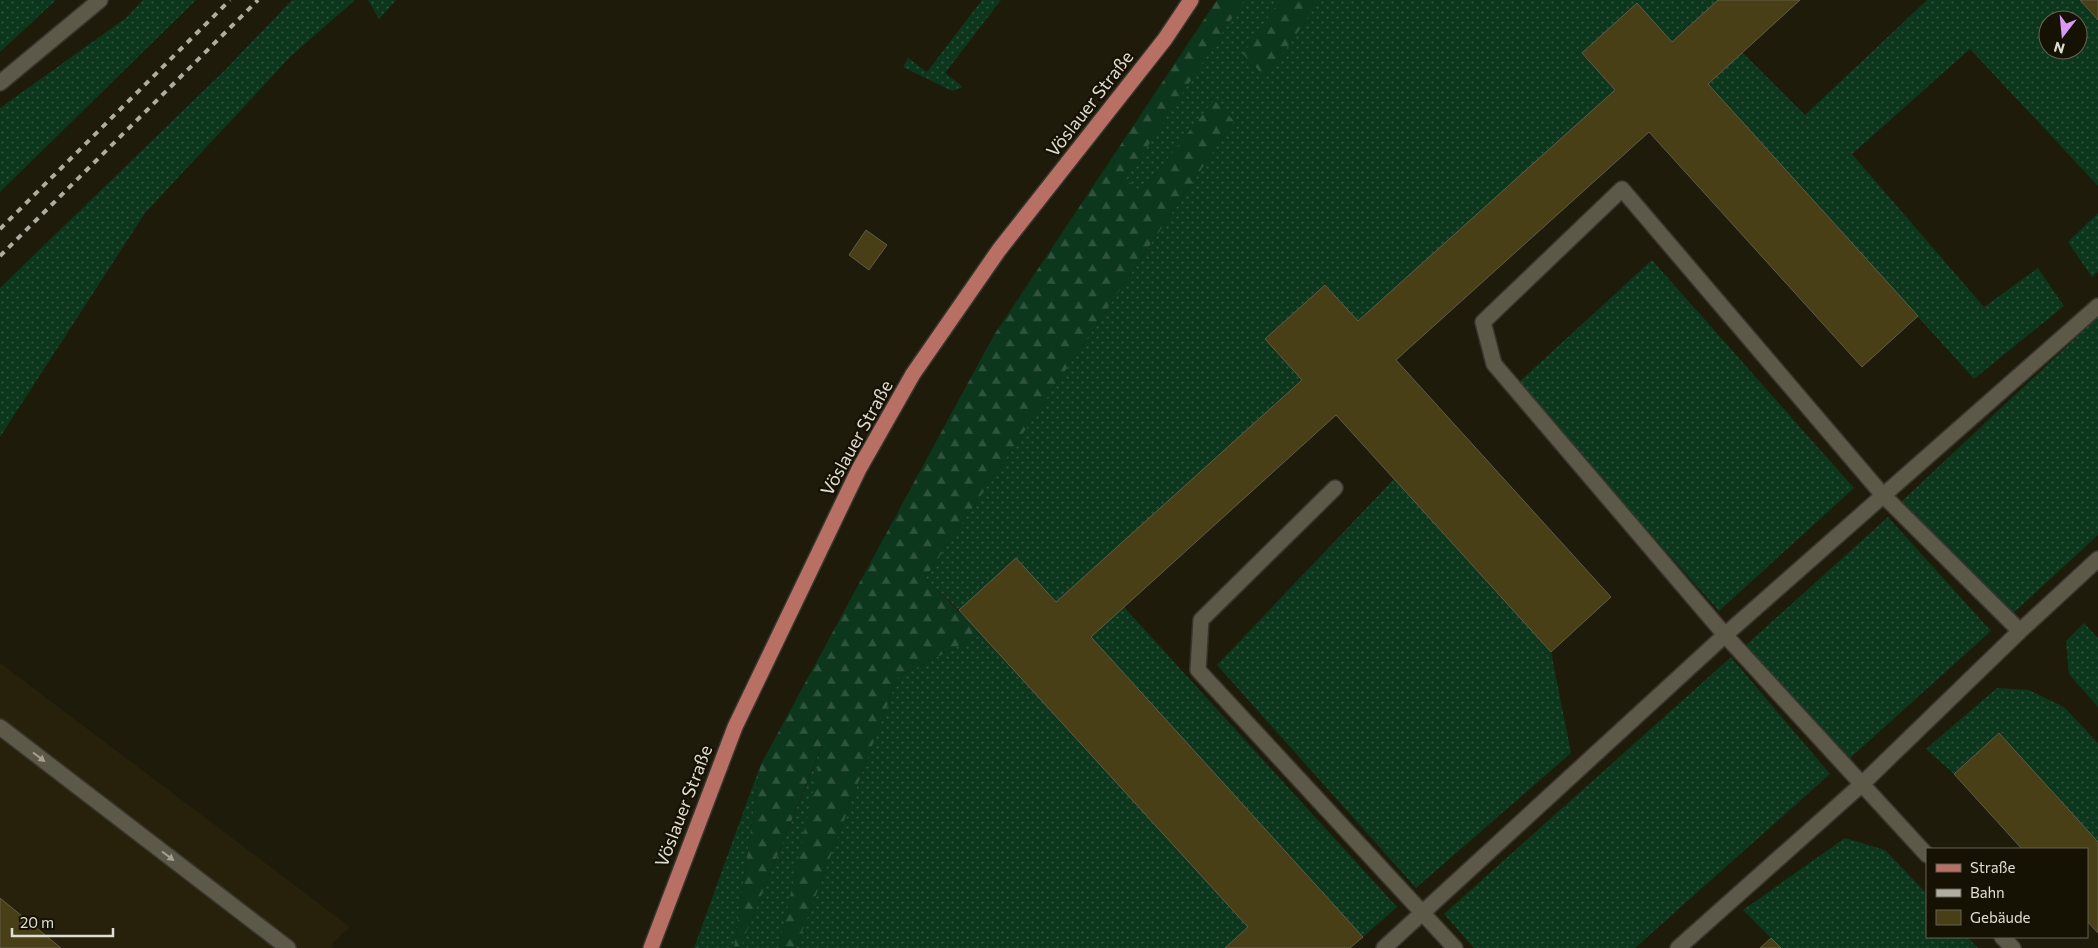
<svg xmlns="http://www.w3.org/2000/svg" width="2098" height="948" font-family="Commissioner,sans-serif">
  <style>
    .built { fill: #27210b }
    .grass { fill: url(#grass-dots); fill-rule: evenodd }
    .forest { fill: url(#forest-firs) }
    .building { fill: #493f17; stroke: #605c4b }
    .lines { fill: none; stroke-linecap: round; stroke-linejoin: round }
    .lane-casing { stroke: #38352e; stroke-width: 18 }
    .primary-casing { stroke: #38352e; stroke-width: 18 }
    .lane { stroke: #5d5948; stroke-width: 15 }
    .primary { stroke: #b87064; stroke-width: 15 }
    .rail { stroke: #afaca0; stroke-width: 4; stroke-dasharray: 6 6; stroke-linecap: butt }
    .oneway { fill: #a5a294 }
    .labels { text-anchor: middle; stroke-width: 4.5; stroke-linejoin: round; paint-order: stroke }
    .street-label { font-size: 18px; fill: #e0ddd3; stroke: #151204 }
  </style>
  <defs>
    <pattern id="grass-dots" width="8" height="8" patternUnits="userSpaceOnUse" patternTransform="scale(1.25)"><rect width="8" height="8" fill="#0c371d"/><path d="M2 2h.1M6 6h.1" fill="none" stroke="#2f543d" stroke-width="1.8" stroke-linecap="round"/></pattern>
    <pattern id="forest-firs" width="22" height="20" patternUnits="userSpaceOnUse" patternTransform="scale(1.25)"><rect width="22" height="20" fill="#0c371d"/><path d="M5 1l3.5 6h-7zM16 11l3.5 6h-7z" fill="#2f543d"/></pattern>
  </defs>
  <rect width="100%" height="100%" fill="#1e1b0b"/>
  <path class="built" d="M0 663 350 927 331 945 334 948H0Z"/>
  <path class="grass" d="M0 0H56L0 52Z
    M143 0H196L0 192V108L126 18Z
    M292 0H355L291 56 145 213 0 437V288L225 70Z
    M368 0H396L379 19Z
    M982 0H1001L945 73 963 87 952 91 903 67 908 58 927 72Z
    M1244 0H1718L1672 42 1637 3 1582 53 1615 90 1358 321 1325 285 1265 339 1302 380 1056 602 959 610 925 578 1234 121 1214 101 1140 193 1125 179Z
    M1927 0H2080L2098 20V186L1970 49 1852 154 1984 307 2038 268 2064 306 1974 379 1708 84 1742 52 1805 115ZM2048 20H2078V50H2048Z
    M2098 213V272L2092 277 2068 242Z
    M1652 260 1854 488 1719 611 1517 384Z
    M2098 317V535L2010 616 1901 502Z
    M1394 479 1551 652 1571 753 1416 888 1217 665Z
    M1888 517 1991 631 1849 759 1746 645Z
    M1124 607 1397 907 1363 937 1091 637Z
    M2084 623 2098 638V707L2069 674 2066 641Z
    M982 634 1248 927 1225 948H796L898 677Z
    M1731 657 1830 774 1635 948H1474L1444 914Z
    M1997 688 2029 690 2064 707 2098 743V842L1999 733 1954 774 1926 749Z
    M826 736 779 948H740Z
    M760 766 734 948H694Z
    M1845 838 1885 850 1927 894V937H1967L1978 948H1781L1743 910Z"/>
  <path class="forest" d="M1217 0H1244L1126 179 1141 192 1214 100 1234 121 925 578 982 634 898 677 796 948H779L824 740 740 948H734L760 766 994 335Z
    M1280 0H1320L1266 78 1243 54Z"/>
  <path class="building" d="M1718 0H1800L1708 84 1918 316 1862 367 1649 132 1396 360 1611 597 1551 652 1336 415 1091 637 1363 937 1350 948H1225L1248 927 959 610 1016 558 1056 602 1302 380 1265 339 1325 285 1358 321 1615 90 1582 53 1637 3 1672 42Z
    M2080 0H2098V20Z
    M866 230 887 245 869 270 849 255Z
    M1999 733 2098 842V933L2087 921V849H2022L1954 774Z
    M0 898 61 948H0Z
    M1771 938 1781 948H1760Z"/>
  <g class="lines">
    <defs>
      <path id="lane" d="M0 83 100 0
        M1335 488 1201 620 1198 670 1455 948
        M0 727 288 948
        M1927 855 1725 635 1494 364 1483 322 1622 189 1882 494 2020 631
        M2002 937 2013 948
        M1384 948 1725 635 2098 306
        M1678 948 1861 785 2020 631 2098 559"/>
      <path id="primary" d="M651 948 735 727 859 469 913 374 999 250 1165 39 1191 0"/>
    </defs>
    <use href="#lane" class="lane-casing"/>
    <use href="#primary" class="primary-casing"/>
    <use href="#lane" class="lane"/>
    <use href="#primary" class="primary"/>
    <path class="rail" d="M0 229 230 0
      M0 256 258 0"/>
  </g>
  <defs><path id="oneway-solid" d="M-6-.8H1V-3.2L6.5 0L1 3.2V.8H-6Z" transform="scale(1.25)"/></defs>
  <g class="oneway">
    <use href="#oneway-solid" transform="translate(39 757) rotate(37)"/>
    <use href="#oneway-solid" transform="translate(168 856) rotate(37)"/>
  </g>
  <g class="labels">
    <g class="street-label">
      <text transform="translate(1090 104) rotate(-52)" y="6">Vöslauer Straße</text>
      <text transform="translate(857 438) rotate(-61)" y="6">Vöslauer Straße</text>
      <text transform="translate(684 806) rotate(-69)" y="6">Vöslauer Straße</text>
    </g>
  </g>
  <rect x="1926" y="848" width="162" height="90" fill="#151204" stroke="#666357"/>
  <rect x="1936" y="864" width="25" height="8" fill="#b87064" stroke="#666357"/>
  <text x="1970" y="873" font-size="15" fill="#e0ddd3">Straße</text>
  <rect x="1936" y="889" width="25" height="8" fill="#afaca0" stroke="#666357"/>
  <text x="1970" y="898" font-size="15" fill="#e0ddd3">Bahn</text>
  <rect x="1936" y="910" width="25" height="15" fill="#493f17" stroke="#666357"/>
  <text x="1970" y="923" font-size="15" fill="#e0ddd3">Gebäude</text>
  <g transform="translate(2063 35) rotate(196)"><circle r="24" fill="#151204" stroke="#666357"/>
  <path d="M0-4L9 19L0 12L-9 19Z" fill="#d99af7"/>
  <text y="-8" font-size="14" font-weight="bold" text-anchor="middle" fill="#e0ddd3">N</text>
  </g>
  <path d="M12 928v8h101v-8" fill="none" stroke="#e0ddd3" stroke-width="2.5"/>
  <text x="20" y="928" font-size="15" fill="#e0ddd3" stroke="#151204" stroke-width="4" paint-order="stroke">20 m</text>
</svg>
